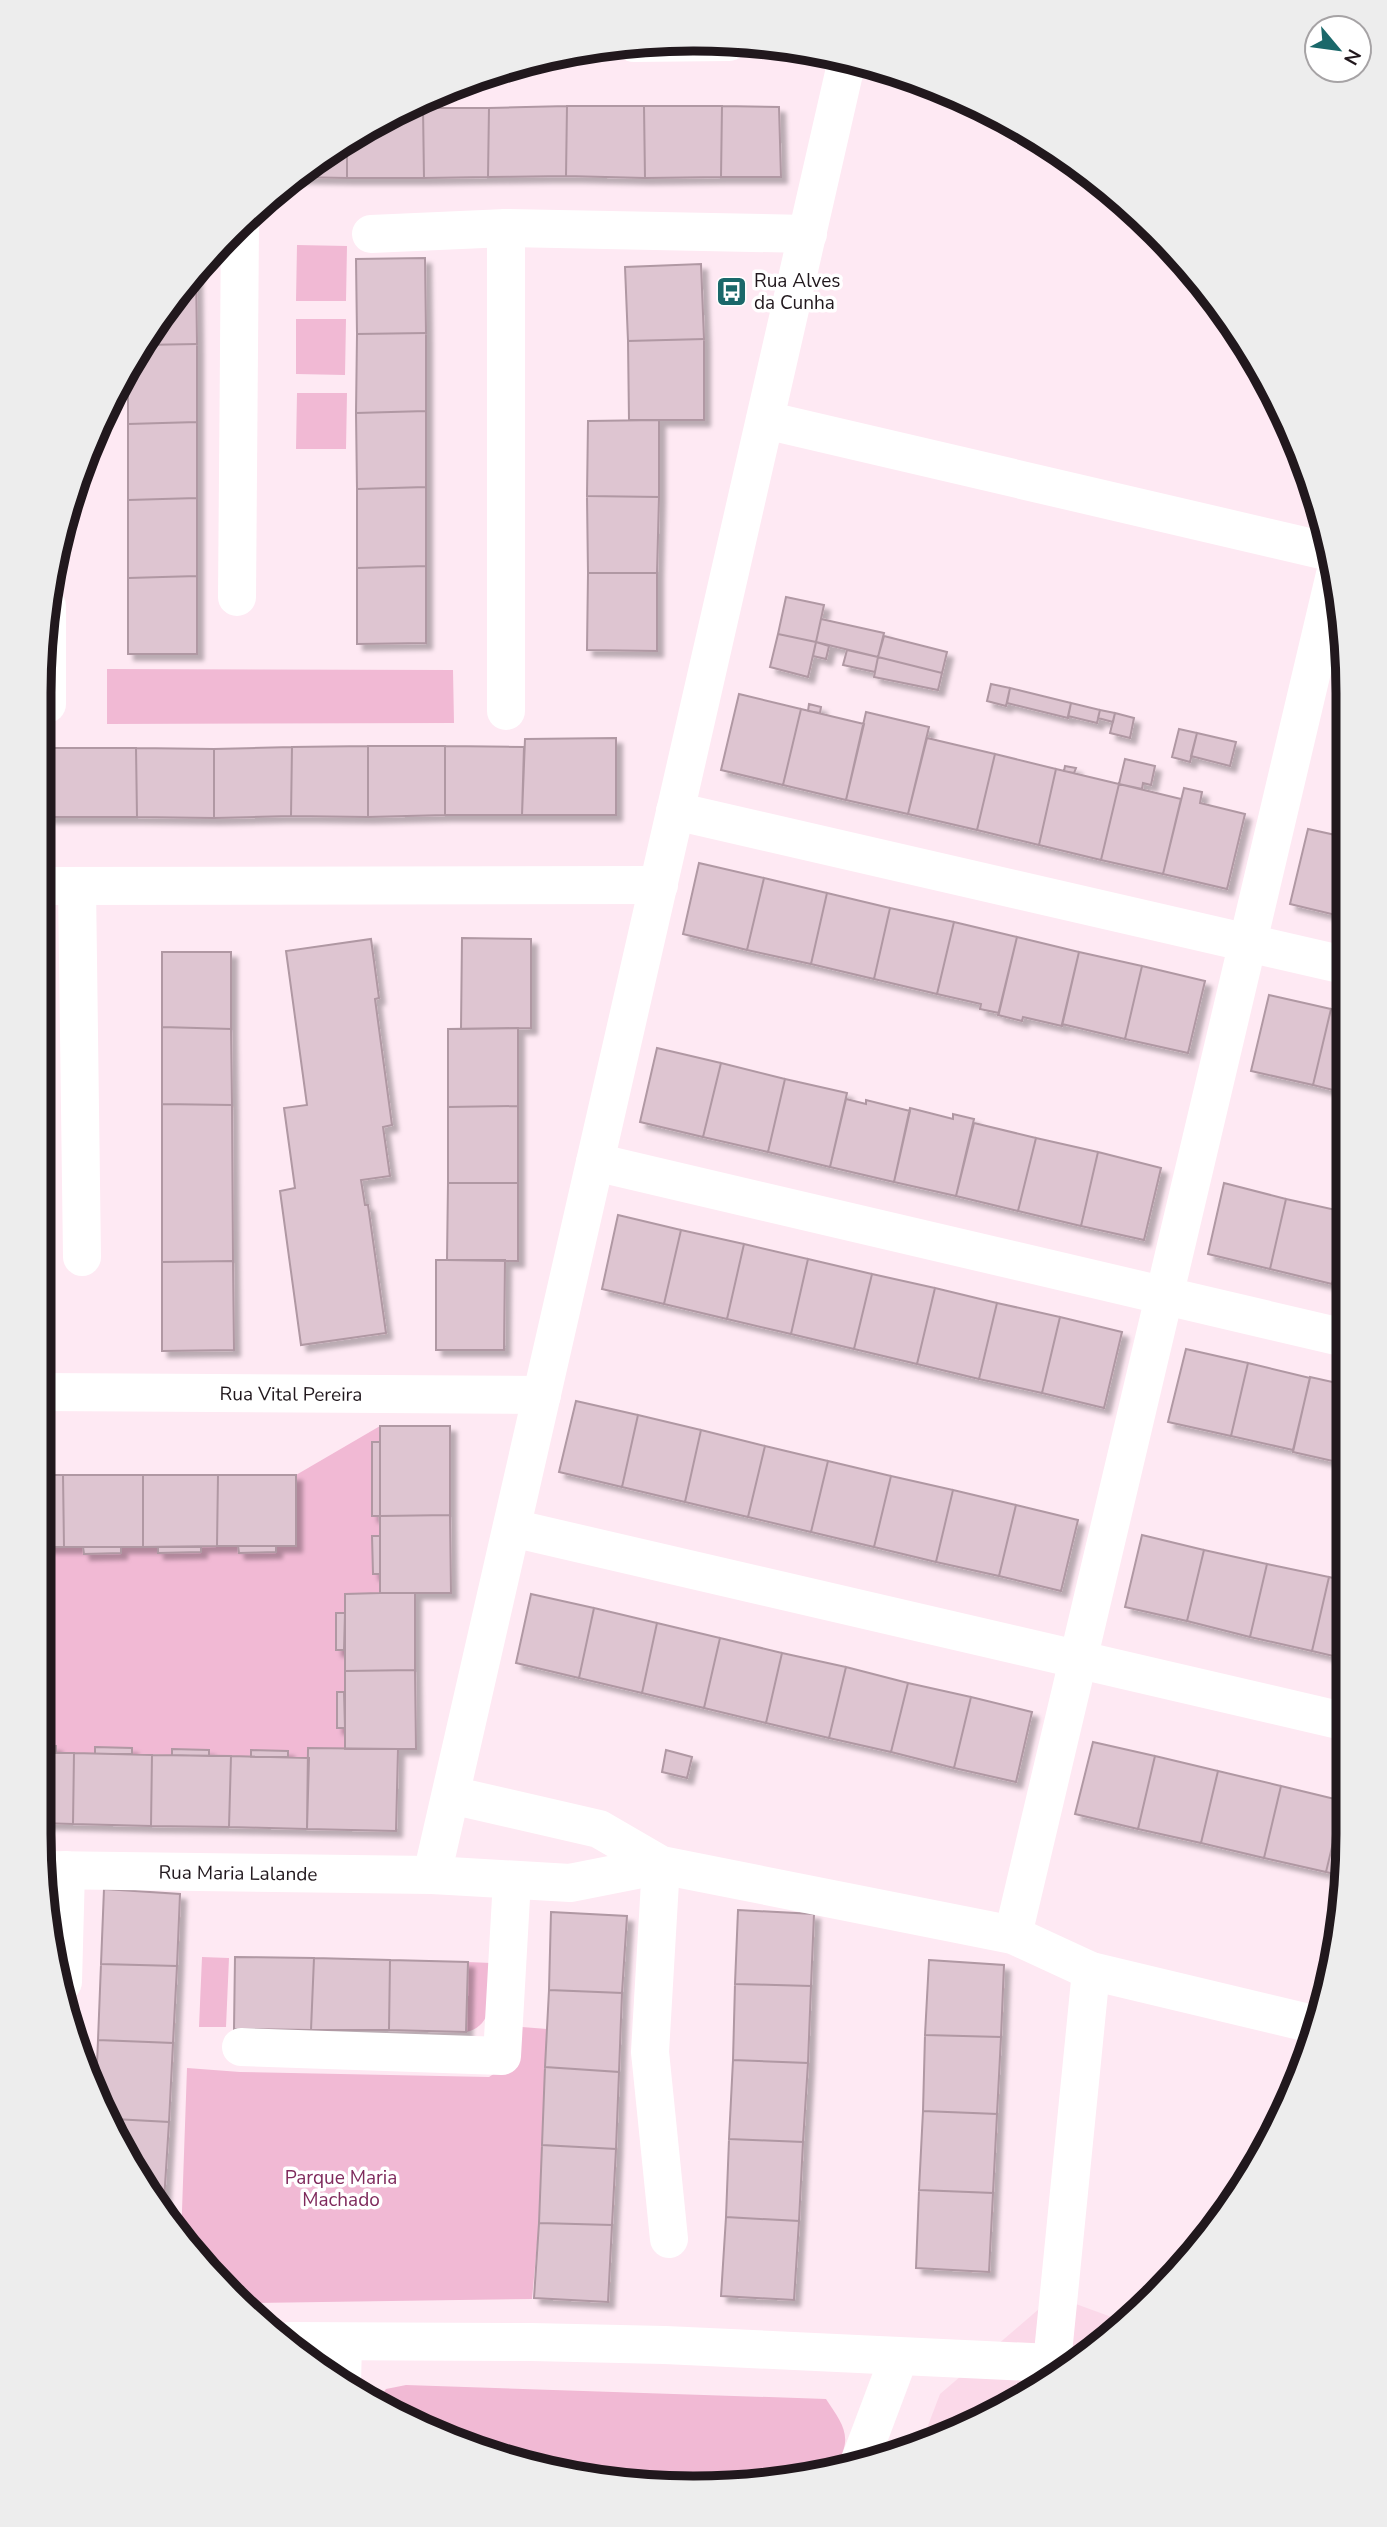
<svg xmlns="http://www.w3.org/2000/svg" width="1387" height="2527" font-family="'Nunito Sans',sans-serif">
  <style>
    .built { fill: #fbd9e9 }
    .green { fill: #f1b9d4 }
    .building { fill: #dec5d1; stroke: #b098a3; stroke-width: 2; filter: url(#shadow) }
    .lines { fill: none; stroke-linecap: round; stroke-linejoin: round }
    .minor { stroke: #fff; stroke-width: 38 }
    .labels { text-anchor: middle; stroke-width: 7; stroke-linejoin: round; paint-order: stroke }
    .poi-label { font-size: 19px; fill: #21181d; stroke: #fff; text-anchor: start }
    .street-label { font-size: 19px; fill: #21181d; stroke: #fff }
    .park-label { font-size: 19px; fill: #7f2a5c; stroke: #fff }
    .rim { fill: none; stroke: #21181d; stroke-width: 9 }
  </style>
  <defs>
    <filter id="shadow"><feDropShadow dx="6" dy="6" stdDeviation="2" flood-color="#0004"/></filter>
  </defs>
  <rect width="100%" height="100%" fill="#fee9f3"/>
  <path class="built" d="M1054 2296 1128 2323 945 2438 921 2444 940 2394Z"/>
  <path class="green" d="M297 245 347 246 346 301H296Z
    M296 319H346L345 375 296 374Z
    M297 393H347L346 449H296Z
    M107 669 453 670 454 723 107 724Z
    M39 1239H48V1355H39Z
    M380 1426V1442H372L380 1536 372 1537 373 1573 380 1574V1593L345 1594V1613H337L336 1650H344V1692H337V1727L345 1728V1749L309 1748V1758L288 1757 287 1751H252L251 1757 209 1756V1750L172 1749V1755L132 1754 131 1748 96 1747 95 1754 56 1753V1746H39V1554L43 1553V1547H83L84 1554 121 1553V1547H158L159 1553 200 1552 201 1547 238 1546 239 1553 275 1552 276 1546H296V1475Z
    M202 1957 229 1958 226 2027H199Z
    M468 1962 491 1963C490 1989 497 2025 466 2032Z
    M522 2027 547 2029 539 2223 532 2299 249 2303 181 2239 187 2068 240 2072 489 2077 510 2063Z
    M406 2385 826 2399C841 2422 855 2437 836 2464L737 2487 524 2466 378 2400 386 2389Z"/>
  <path class="building" d="M567 106 566 176 488 177 489 108Z
    M567 106H644L645 178 566 176Z
    M644 106H722L721 177 645 178Z
    M722 106 779 107 781 177H721Z
    M423 108 424 178H347V141L399 109Z
    M423 108H489L488 177 424 178Z
    M347 141V178L292 177 294 174Z
    M425 258 426 333 357 334 356 259Z
    M701 264 704 339 628 341 625 267Z
    M196 269 197 344 141 345Z
    M426 333V411L356 413 357 334Z
    M704 339V420H629L628 341Z
    M197 344V422L128 424V364L141 345Z
    M426 411V487L357 489 356 413Z
    M659 420V497L587 496 588 421Z
    M197 422V498L128 500V424Z
    M426 487V566L357 568V489Z
    M587 496 659 497 657 573H588Z
    M197 498V576L128 578V500Z
    M426 566V643L357 644V568Z
    M588 573H657V651L587 650Z
    M197 576V654H128V578Z
    M786 597 824 605 816 642 778 634Z
    M821 619 884 633 878 657 816 642Z
    M778 634 816 642 808 677 770 667Z
    M884 636 947 652 942 673 878 657Z
    M816 642 829 646 826 659 813 656Z
    M847 650 878 657 875 672 843 665Z
    M878 657 942 673 938 690 874 677Z
    M991 684 1010 688 1006 706 987 701Z
    M1010 688 1071 703 1068 718 1007 703Z
    M739 694 801 709 783 785 721 770Z
    M1071 703 1100 710 1097 723 1068 716Z
    M809 704 821 707 820 713 808 711Z
    M801 709 864 724 846 800 783 785Z
    M1100 710 1115 713 1113 722 1098 718Z
    M866 712 929 727 908 814 846 800Z
    M1115 713 1134 718 1130 738 1110 733Z
    M1179 729 1197 733 1190 762 1172 757Z
    M1197 733 1236 742 1230 766 1191 756Z
    M616 738V815H522L525 739Z
    M927 738 995 754 977 830 908 814Z
    M368 746H445V815L368 817Z
    M368 746V817L291 816 292 747Z
    M445 746 524 747 522 815H445Z
    M292 747 291 816 214 818V749Z
    M46 748H136L137 817H48Z
    M136 748 214 749V818L137 817Z
    M995 754 1056 769 1039 845 977 830Z
    M1125 759 1155 766 1151 785 1143 783 1142 789 1119 784Z
    M1065 766 1076 768 1074 773 1064 771Z
    M1056 769 1119 784 1101 860 1039 845Z
    M1119 784 1181 799 1163 874 1101 860Z
    M1184 788 1202 792 1200 803 1245 814 1227 889 1163 874Z
    M1342 828 1344 829V917L1290 904 1308 829 1340 836Z
    M699 863 764 878 747 950 683 934Z
    M764 878 827 893 811 964 747 950Z
    M827 893 890 908 874 979 811 964Z
    M890 908 954 922 937 994 874 979Z
    M954 922 1017 937 999 1013 980 1009 981 1004 937 994Z
    M1017 937 1079 952 1062 1026 1023 1017 1022 1021 998 1015Z
    M462 938 531 939V1028L461 1029Z
    M371 939 379 998 375 999 392 1125 383 1127 390 1176 361 1180 365 1205H368L386 1333 301 1345 280 1191 295 1188 284 1108 307 1105 286 951Z
    M162 952H231V1029L162 1027Z
    M1079 952 1142 966 1125 1039 1062 1024Z
    M1142 966 1205 981 1188 1053 1125 1039Z
    M1269 995 1331 1009 1313 1085 1251 1071Z
    M1331 1009 1344 1012 1345 1093 1313 1085Z
    M162 1027 231 1029 232 1105 162 1104Z
    M518 1028V1106L448 1107V1029Z
    M657 1048 721 1063 703 1137 640 1122Z
    M721 1063 785 1079 768 1152 703 1137Z
    M785 1079 847 1093 830 1167 768 1152Z
    M846 1099 866 1104V1100L910 1111 894 1182 830 1167Z
    M162 1104 232 1105 233 1261 162 1262Z
    M518 1106V1183H448V1107Z
    M910 1108 953 1119V1114L974 1119 956 1196 894 1182Z
    M974 1123 1036 1138 1018 1211 956 1196Z
    M1036 1138 1098 1152 1081 1226 1018 1211Z
    M1098 1152 1161 1168 1144 1240 1081 1226Z
    M448 1183H518V1261L447 1260Z
    M1224 1183 1286 1199 1270 1269 1208 1254Z
    M1286 1199 1345 1212V1230L1332 1284 1270 1269Z
    M618 1215 681 1230 664 1304 602 1289Z
    M681 1230 744 1244 727 1319 664 1304Z
    M1345 1230V1287L1332 1284Z
    M744 1244 808 1259 791 1334 727 1319Z
    M808 1259 872 1274 854 1349 791 1334Z
    M436 1260H505L504 1350H436Z
    M233 1261 234 1350 162 1351V1262Z
    M872 1274 935 1288 917 1364 854 1349Z
    M935 1288 997 1303 979 1379 917 1364Z
    M997 1303 1060 1317 1042 1393 979 1379Z
    M1060 1317 1122 1332 1104 1408 1042 1393Z
    M1186 1349 1248 1363 1231 1436 1168 1422Z
    M1248 1363 1310 1378 1293 1450 1231 1436Z
    M1310 1377 1346 1385V1464L1293 1452Z
    M576 1401 638 1415 622 1487 559 1472Z
    M638 1415 701 1430 685 1502 622 1487Z
    M380 1426H450V1515L380 1516Z
    M701 1430 765 1446 748 1517 685 1502Z
    M372 1442H380V1516H372Z
    M765 1446 828 1461 811 1532 748 1517Z
    M828 1461 891 1476 874 1547 811 1532Z
    M39 1475H63L64 1547H39Z
    M63 1475H143V1547H64Z
    M143 1475H218L217 1546 143 1547Z
    M218 1475H296V1546H217Z
    M891 1476 953 1490 936 1562 874 1547Z
    M953 1490 1016 1505 999 1576 936 1562Z
    M1016 1505 1078 1520 1061 1591 999 1576Z
    M450 1515 451 1593H380V1516Z
    M1142 1535 1204 1550 1187 1621 1125 1607Z
    M372 1536H380V1574H373Z
    M238 1546H276V1552L239 1553Z
    M83 1547H121V1553L84 1554Z
    M158 1547H201V1552L158 1553Z
    M1204 1550 1267 1564 1250 1637 1187 1621Z
    M1267 1564 1329 1577 1312 1651 1250 1637Z
    M1329 1577 1346 1581V1659L1312 1651Z
    M380 1593H415V1670L345 1671V1594Z
    M531 1594 594 1608 579 1678 516 1663Z
    M594 1608 657 1623 642 1693 579 1678Z
    M336 1613H345L344 1650H336Z
    M657 1623 720 1638 704 1708 642 1693Z
    M720 1638 782 1653 766 1723 704 1708Z
    M782 1653 846 1667 829 1738 766 1723Z
    M846 1667 908 1683 891 1752 829 1738Z
    M415 1670 416 1749H345V1671Z
    M908 1683 971 1697 954 1768 891 1752Z
    M337 1692H344L345 1728H337Z
    M971 1697 1032 1712 1016 1782 954 1768Z
    M1093 1742 1155 1756 1138 1829 1075 1814Z
    M39 1746H56V1753H39Z
    M95 1747 132 1748V1754H95Z
    M308 1748 398 1749 396 1831 307 1829Z
    M172 1749 209 1750V1756L172 1755Z
    M251 1750 288 1751V1757H251Z
    M666 1750 692 1757 687 1778 662 1772Z
    M39 1753H74L73 1824 39 1823Z
    M74 1753 152 1755 151 1826 73 1824Z
    M152 1755 231 1756 229 1827 151 1826Z
    M231 1756 309 1758 307 1829 229 1827Z
    M1155 1756 1218 1771 1201 1843 1138 1829Z
    M1218 1771 1281 1786 1264 1858 1201 1843Z
    M1281 1786 1343 1801 1326 1872 1264 1858Z
    M1343 1801 1347 1802V1877L1326 1872Z
    M104 1889 180 1894 177 1966 101 1964Z
    M738 1910 814 1914 811 1986 735 1984Z
    M551 1912 627 1916 622 1993 549 1990Z
    M235 1957 314 1958 311 2030 234 2029Z
    M314 1958 390 1960 389 2030H311Z
    M390 1960 468 1962 466 2032 389 2030Z
    M929 1960 1004 1965 1001 2037 925 2035Z
    M101 1964 177 1966 173 2043 98 2040Z
    M735 1984 811 1986 808 2063 733 2060Z
    M549 1990 622 1993 619 2072 545 2067Z
    M925 2035 1001 2037 997 2114 923 2111Z
    M98 2040 173 2043 169 2122 114 2119 96 2087Z
    M733 2060 808 2063 803 2142 729 2139Z
    M545 2067 619 2072 616 2149 542 2145Z
    M923 2111 997 2114 993 2193 919 2190Z
    M114 2119 169 2122 164 2201H157Z
    M729 2139 803 2142 799 2221 726 2217Z
    M542 2145 616 2149 612 2225 539 2223Z
    M919 2190 993 2193 989 2272 916 2268Z
    M726 2217 799 2221 794 2300 721 2296Z
    M539 2223 612 2225 608 2302 534 2298Z"/>
  <g class="lines">
    <g class="minor">
      <path d="M634 43 729 42"/>
      <path d="M506 228V711"/>
      <path d="M371 234 506 228 808 234"/>
      <path d="M765 420 1330 552"/>
      <path d="M237 597 240 225"/>
      <path d="M47 704V606"/>
      <path d="M675 811 1344 965"/>
      <path d="M40 886 659 885"/>
      <path d="M77 886 82 1257"/>
      <path d="M595 1162 1345 1338"/>
      <path id="s1" d="M39 1392 542 1395"/>
      <path d="M512 1528 1347 1722"/>
      <path d="M451 1795 599 1829 661 1865 1013 1935 1091 1971 1317 2025"/>
      <path d="M661 1865 650 2052 669 2239"/>
      <path id="s2" d="M44 1870 432 1875 570 1883 661 1865"/>
      <path d="M432 1875 847 60"/>
      <path d="M1013 1935 1335 574"/>
      <path d="M63 1982 66 1870"/>
      <path d="M241 2047 502 2056 512 1880"/>
      <path d="M290 2341 531 2342 665 2345 1052 2363 1091 1971"/>
      <path d="M342 2384 343 2343"/>
      <path d="M861 2458 899 2357"/>
    </g>
  </g>
  <defs>
    <symbol id="bus-square" viewBox="-11 -11 22 22"><rect x="-9" y="-9" width="18" height="18" rx="4" fill="#1a686a" stroke="#fff"/><path d="M-5-6H5V4H4V6H2V4H-2V6H-4V4H-5ZM-3.5-4V0h7V-4ZM-3.5 1.2v1.5H-2V1.2ZM2 1.2v1.5H3.5V1.2Z" fill="#fff"/></symbol>
  </defs>
  <g fill-rule="evenodd">
    <use href="#bus-square" x="714" y="274" width="35" height="35"/>
  </g>
  <g class="labels">
    <g class="poi-label">
      <text x="754" y="287">Rua Alves<tspan x="754" dy="22">da Cunha</tspan></text>
    </g>
    <g class="street-label">
      <text dy="7" stroke="none"><textPath href="#s1" startOffset="252">Rua Vital Pereira</textPath></text>
      <text dy="7" stroke="none"><textPath href="#s2" startOffset="194">Rua Maria Lalande</textPath></text>
    </g>
    <g class="park-label">
      <text x="341" y="2184">Parque Maria<tspan x="341" dy="22">Machado</tspan></text>
    </g>
  </g>
  <path d="M0 0H1387V2527H0ZM693 51H694A642 642 0 0 1 1336 693V1834A642 642 0 0 1 694 2476H693A642 642 0 0 1 51 1834V693A642 642 0 0 1 693 51Z" fill="#ededed" fill-rule="evenodd"/>
  <path class="rim" d="M693 51H694A642 642 0 0 1 1336 693V1834A642 642 0 0 1 694 2476H693A642 642 0 0 1 51 1834V693A642 642 0 0 1 693 51Z"/>
  <g transform="translate(1338 49) rotate(119)"><circle r="33" fill="#ffffff" stroke="#a6a3a5" stroke-width="2"/>
  <path d="M0-5L12 26L0 18L-12 26Z" fill="#1a686a"/>
  <text y="-10" font-size="19" font-weight="bold" text-anchor="middle" fill="#21181d">N</text>
  </g>
</svg>
